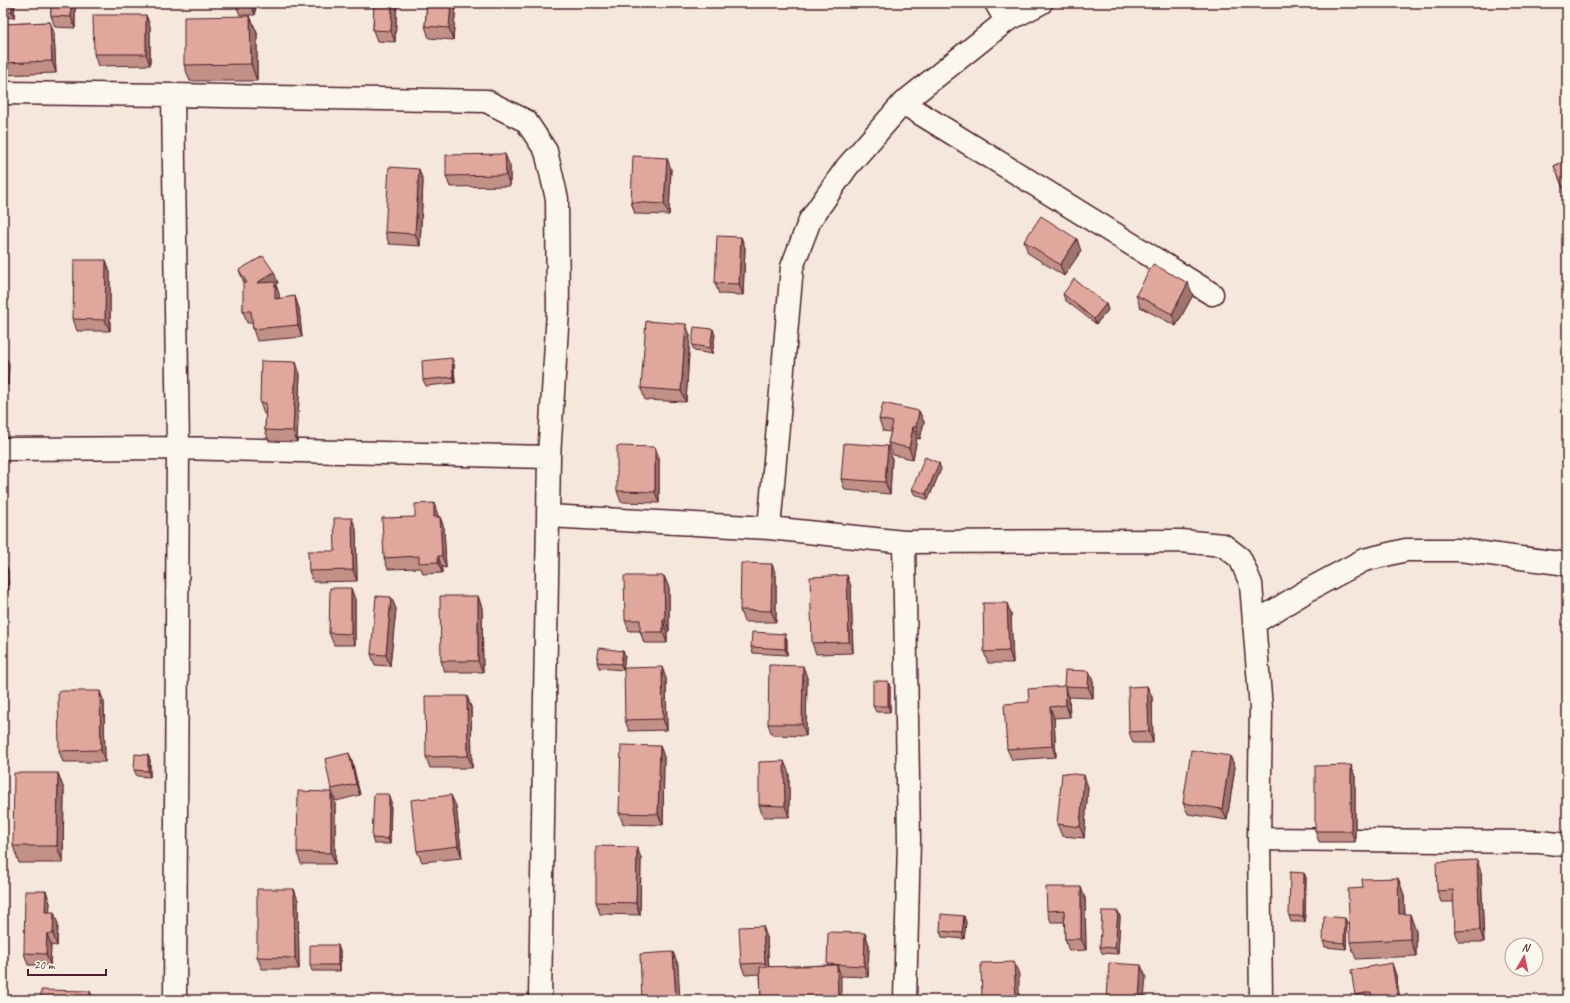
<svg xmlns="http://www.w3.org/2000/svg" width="1570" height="1003" font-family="Caveat,sans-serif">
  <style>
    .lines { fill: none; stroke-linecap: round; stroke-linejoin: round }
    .minor-casing { stroke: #4a1f2b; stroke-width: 25 }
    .minor { stroke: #fbf7ec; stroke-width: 22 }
    .wall { fill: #c19086; stroke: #4a1f2b }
    .shaded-wall { fill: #9d756d; stroke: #4a1f2b }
    .building { fill: #e0a79c; stroke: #4a1f2b }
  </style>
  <rect width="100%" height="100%" fill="#f6e7dc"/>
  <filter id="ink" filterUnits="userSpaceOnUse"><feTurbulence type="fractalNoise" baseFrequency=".025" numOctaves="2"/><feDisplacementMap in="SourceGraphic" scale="8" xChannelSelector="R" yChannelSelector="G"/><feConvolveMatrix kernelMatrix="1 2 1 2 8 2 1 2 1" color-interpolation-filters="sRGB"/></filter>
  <g filter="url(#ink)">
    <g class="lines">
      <defs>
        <path id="minor" d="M996 3 1006 21
          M3 93 173 95 486 101 526 121 546 151 557 199 558 311 549 457 540 1000
          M173 95 178 448 175 1000
          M903 103 1212 294
          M3 449 178 448 549 457
          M548 516 769 528 904 542 1181 541 1223 545 1240 558 1251 584 1261 709 1259 839 1261 1000
          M769 528 792 267 810 220 847 167 903 103 1006 21 1041 3
          M904 542 909 840 905 1000
          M1254 623 1310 589 1364 560 1406 550H1460L1567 564
          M1259 839 1540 842 1567 845"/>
      </defs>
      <use href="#minor" class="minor-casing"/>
      <use href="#minor" class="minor"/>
    </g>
    <path class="wall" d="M3 3H15L14 18 3 17Z
      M51 3H75V28L55 27 51 16Z
      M235 3H256L255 15H240Z
      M374 3H397L395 42 377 41 373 30Z
      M427 3H456L453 40 429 38 425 26Z
      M146 15 150 26V65L98 66 94 54Z
      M250 16 257 33V81H190L184 65Z
      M50 22 54 33 56 73 3 75V24Z
      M1567 160V198L1554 166Z
      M510 166V186L450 187 446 176Z
      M671 169 669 215 635 214 631 202Z
      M423 181 420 246 389 244 385 232Z
      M741 237 745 248 743 295 719 294 715 283Z
      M1024 241 1081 251 1064 276 1028 253Z
      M106 260 110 272V331H77L73 319Z
      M239 270 278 283 276 285 279 294V298L299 308 302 337 257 341 253 329 252 323H247L243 311 244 283Z
      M1063 294 1106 304 1108 310 1096 324 1065 300Z
      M1136 295H1193L1176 326 1140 307Z
      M690 335 686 402 645 400 641 388Z
      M715 335 712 354 694 351 692 345Z
      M3 353 9 364 8 385H3Z
      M454 364 455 383 426 386 423 380Z
      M300 374 297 442 269 441 265 430 266 414H264L260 403Z
      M919 411 924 422 920 439 917 438 913 459 893 455 888 443 891 432 883 431 879 419Z
      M655 447 659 458V503L621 502 617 491Z
      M892 458 890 494 845 490 841 479Z
      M941 469 928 500 914 494 912 489Z
      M438 515V517H440L444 528 446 568 442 567V573L423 574 421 568 388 569 384 558 415 517Z
      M356 529 357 581 313 582 309 571 335 551Z
      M3 565H6L8 570 9 590 3 591Z
      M776 575V622H744L740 610Z
      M847 575 851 587 853 653 816 654 812 643Z
      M664 576 669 588V631L667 632V643H644L640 631H629L625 620Z
      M478 596 482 608 483 672H445L441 661Z
      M391 597 396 609 390 666 375 665 371 654Z
      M355 599V645H334L329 633Z
      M1011 614 1013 663H988L984 652Z
      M785 634 787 640V655L753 653 751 647Z
      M625 656 623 670 599 668 597 662Z
      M1089 671 1093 682V698L1069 697 1070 717 1054 718 1056 757 1012 760 1007 749 1029 702 1064 686Z
      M807 677 806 736 772 735 768 724Z
      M666 678 667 730 629 731 625 720Z
      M888 681 890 687V712H876L873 706Z
      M1147 686 1152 697 1153 743H1133L1129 732Z
      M467 696 471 707 472 768H430L426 757Z
      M104 702 105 762H63L59 751Z
      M660 746 664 757 663 825 623 824 619 813Z
      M349 753 353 765 360 795 336 801 331 789Z
      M148 755 150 760V777L137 776 134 770Z
      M1230 756 1235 767 1227 820 1188 814 1183 803Z
      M1351 765 1355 777V842H1319L1315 831Z
      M58 773 64 790 63 863H19L13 846Z
      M789 773V817H763L759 805Z
      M1088 787 1084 838 1062 836 1057 824Z
      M331 792 335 803V864H301L297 852Z
      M391 800 390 844H374L372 838Z
      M456 806 462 858 422 862 417 851Z
      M641 858 640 915 600 914 596 902Z
      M1481 872 1484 942H1459L1455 931 1454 902H1441L1437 891Z
      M1304 873 1306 878 1305 922H1291L1289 916Z
      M1398 878 1404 895 1405 914 1416 931V956L1356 959 1350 942Z
      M46 891 50 903 49 912 58 924 57 946 51 945 50 965H28L24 953Z
      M1085 898 1086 950 1069 951 1065 939V922H1051L1047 911Z
      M298 900 299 969H262L257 957Z
      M1118 911 1120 917 1118 954 1102 953 1100 947Z
      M1345 918 1347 923 1346 949 1325 947 1323 941Z
      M966 922 964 939 942 937 940 931Z
      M865 933 869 945 868 977 840 976 841 1000H761L760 974 745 975 741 964 767 937 769 967 828 965 827 964Z
      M340 951V971H312L310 965Z
      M1396 975 1400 1000H1357L1355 995Z"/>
    <path class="shaded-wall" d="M12 3H15L14 18 12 12Z
      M71 3H75V28L71 17Z
      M251 3H256L255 15 251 4Z
      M392 3H397L395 42 391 31Z
      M451 3H456L453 40 449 28Z
      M146 15 150 26V65L146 54Z
      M250 16 257 33V81L251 64Z
      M50 22 54 33 56 73 52 61Z
      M505 154 510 166V186L506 175Z
      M667 158 671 169 669 215 664 204Z
      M419 169 423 181 420 246 415 234Z
      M741 237 745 248 743 295 739 284Z
      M1077 239 1081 251 1064 276 1060 265Z
      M106 260 110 272V331L105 320Z
      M274 272 278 283 276 285 279 294V310L257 283Z
      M1188 283 1193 295 1176 326 1172 314Z
      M295 296 299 308 302 337 298 325Z
      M1106 304 1108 310 1096 324 1094 319Z
      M686 324 690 335 686 402 681 391Z
      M713 329 715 335 712 354 710 348Z
      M4 353 9 364 8 385 4 374Z
      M452 358 454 364 455 383 453 377Z
      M296 362 300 374 297 442 293 431Z
      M919 411 924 422 920 439 916 427Z
      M913 427 917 438 913 459 909 448Z
      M888 446 892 458 890 494 885 482Z
      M655 447 659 458V503L655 492Z
      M939 463 941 469 928 500 926 494Z
      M434 503 438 515 439 528 434 517Z
      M440 517 444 528 446 568 442 556Z
      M352 518 356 529 357 581 353 570Z
      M438 556 442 567V573L438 562Z
      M772 564 776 575V622L771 611Z
      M6 565 8 570 9 590 7 585Z
      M847 575 851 587 853 653 849 642Z
      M664 576 669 588V631L665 620Z
      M351 588 355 599V645L351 634Z
      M478 596 482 608 483 672 478 661Z
      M391 597 396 609 390 666 386 655Z
      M1007 603 1011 614 1013 663 1009 651Z
      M663 620 667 632V643L663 632Z
      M785 634 787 640V655L785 649Z
      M623 651 625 656 623 670 621 664Z
      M803 666 807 677 806 736 802 724Z
      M662 667 666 678 667 730 663 719Z
      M1089 671 1093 682V698L1088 687Z
      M888 681 890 687V712L888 706Z
      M1065 686 1069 697 1070 717 1066 705Z
      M1147 686 1152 697 1153 743 1149 731Z
      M3 691 6 698 4 747 3 744Z
      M100 691 104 702 105 762 101 750Z
      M467 696 471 707 472 768 468 756Z
      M1050 707 1054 718 1056 757 1052 746Z
      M660 746 664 757 663 825 658 814Z
      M349 753 353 765 360 795 356 784Z
      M148 755 150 760V777L148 771Z
      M1230 756 1235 767 1227 820 1222 809Z
      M784 761 789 773V817L785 806Z
      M1351 765 1355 777V842L1351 831Z
      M58 773 64 790 63 863 57 846Z
      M1084 775 1088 787 1084 838 1080 827Z
      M331 792 335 803V864L331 853Z
      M389 794 391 800 390 844 388 839Z
      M451 795 456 806 462 858 458 846Z
      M637 847 641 858 640 915 636 903Z
      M1477 860 1481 872 1484 942 1480 930Z
      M1304 873 1306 878 1305 922 1303 916Z
      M1398 878 1404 895 1405 931 1399 914Z
      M1081 887 1085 898 1086 950 1081 939Z
      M294 889 298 900 299 969 295 958Z
      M46 891 50 903 49 923 45 912Z
      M1118 911 1120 917 1118 954 1115 948Z
      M54 912 58 924 57 946 53 934Z
      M1410 914 1416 931V956L1410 939Z
      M964 916 966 922 964 939 962 933Z
      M1345 918 1347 923 1346 949 1344 943Z
      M763 926 767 937 769 974 765 963Z
      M865 933 869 945 868 977 864 966Z
      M47 934 51 945 50 965 46 954Z
      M338 945 340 951V971L338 965Z
      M673 952 678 964 680 1000H676Z
      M1014 962 1019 974V1000H1016Z
      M1392 963 1396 975 1400 1000H1398Z
      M837 965 841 976V1000H838Z
      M1141 965 1146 977 1144 1000H1139Z
      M90 991 94 1000H90Z"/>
    <path class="building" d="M3 3H12V12H3Z
      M51 3H71V17L51 16Z
      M235 3H251V4H235Z
      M374 3H392L391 31 373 30Z
      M427 3H451L449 28 425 26Z
      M93 15H146V54H94Z
      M250 16 251 64 184 65V17Z
      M50 22 52 61 3 63V24Z
      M505 154 506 175 446 176V155Z
      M633 156 667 158 664 204 631 202Z
      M1567 160V196L1554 166Z
      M389 167 419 169 415 234 385 232Z
      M1041 216 1077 239 1060 265 1024 241Z
      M717 236 741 237 739 284 715 283Z
      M263 256 274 272 257 283 275 282V299L295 296 298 325 253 329 251 311H243V283H247L239 270Z
      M74 260H106L105 320 73 319Z
      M1153 264 1188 283 1172 314 1136 295Z
      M1074 279 1106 304 1094 319 1063 294Z
      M646 321 686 324 681 391 641 388Z
      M694 327 713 329 710 348 692 345Z
      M3 353H4V374H3Z
      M452 358 453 377 423 380 422 361Z
      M261 361 296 362 293 431 265 430 266 403H260Z
      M883 403 919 411 916 427H913L909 448 888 443 893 422 879 419Z
      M844 443 888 446 885 482 841 479Z
      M617 446 655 447V492L617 491Z
      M925 457 939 463 926 494 912 489Z
      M434 503V517H440L442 556H438V562L419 563V556L384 558 382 518 415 517V504Z
      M334 518H352L353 570 309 571 308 551H335Z
      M741 563 772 564 771 611 740 610Z
      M3 565H6L7 585H3Z
      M847 575 849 642 812 643 810 577Z
      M624 576H664L665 620H663V632H640V620H625Z
      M330 588H351V634L329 633Z
      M376 596 391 597 386 655 371 654Z
      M440 596H478V661H441Z
      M983 603H1007L1009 651 984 652Z
      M752 632 785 634V649L751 647Z
      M599 648 623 651 621 664 597 662Z
      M769 665 803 666 802 724H768Z
      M662 667 663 719 625 720 624 668Z
      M1065 670 1089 671 1088 687 1065 686 1066 705 1050 707 1052 746 1007 749 1004 704 1029 702 1028 689 1064 686Z
      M873 681H888V706H873Z
      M1147 686 1149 731 1129 732 1128 687Z
      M58 691H100L101 750 59 751Z
      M425 696H467L468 756 426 757Z
      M621 745 660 746 658 814 619 813Z
      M1191 750 1230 756 1222 809 1183 803Z
      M349 753 356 784 331 789 325 759Z
      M135 754 148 755V771L134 770Z
      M784 761 785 806 759 805V762Z
      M1351 765V831H1315V766Z
      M14 773H58L57 846H13Z
      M1062 773 1084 775 1080 827 1057 824Z
      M298 791 331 792V853L297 852Z
      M374 794H389L388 839 372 838Z
      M451 795 458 846 417 851 411 800Z
      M596 846 637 847 636 903 596 902Z
      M1477 860 1480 930 1455 931 1453 890 1437 891 1436 862Z
      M1290 872 1304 873 1303 916H1289Z
      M1398 878 1399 914H1410V939L1350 942 1348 889 1363 888 1362 879Z
      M1046 887H1081V939H1065L1064 910 1047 911Z
      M257 889H294L295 958 257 957Z
      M25 891H46L45 912H54L53 934H47L46 954 24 953Z
      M1102 911H1118L1115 948 1100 947Z
      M941 914 964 916 962 933 940 931Z
      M1324 916 1345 918 1344 943 1323 941Z
      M763 926 765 963 741 964 739 927Z
      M828 932 865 933 864 966 827 964Z
      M310 945H338V965H310Z
      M673 952 676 1000H642L640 954Z
      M1014 962 1016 1000H982L981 963Z
      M1109 963 1141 965 1139 1000H1107Z
      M1392 963 1398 1000H1373L1371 992 1355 995 1351 970Z
      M837 965 838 1000H761L760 967Z
      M41 990 90 991V1000H41Z"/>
  </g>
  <rect width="1570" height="1003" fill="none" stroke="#fbf7ec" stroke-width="16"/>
  <rect x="8" y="8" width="1554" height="987" fill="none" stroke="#4a1f2b" stroke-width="1.5" filter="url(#ink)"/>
  <g transform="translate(1524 957) rotate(9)"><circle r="19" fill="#fbf7ec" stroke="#b4a19f"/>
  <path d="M0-3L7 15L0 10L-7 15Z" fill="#d1495b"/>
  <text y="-6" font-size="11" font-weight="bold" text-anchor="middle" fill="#4a1f2b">N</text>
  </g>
  <path d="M28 969v6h78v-6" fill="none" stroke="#4a1f2b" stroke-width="2"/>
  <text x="34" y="969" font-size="12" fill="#4a1f2b" stroke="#fbf7ec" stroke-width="3" paint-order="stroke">20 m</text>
</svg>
